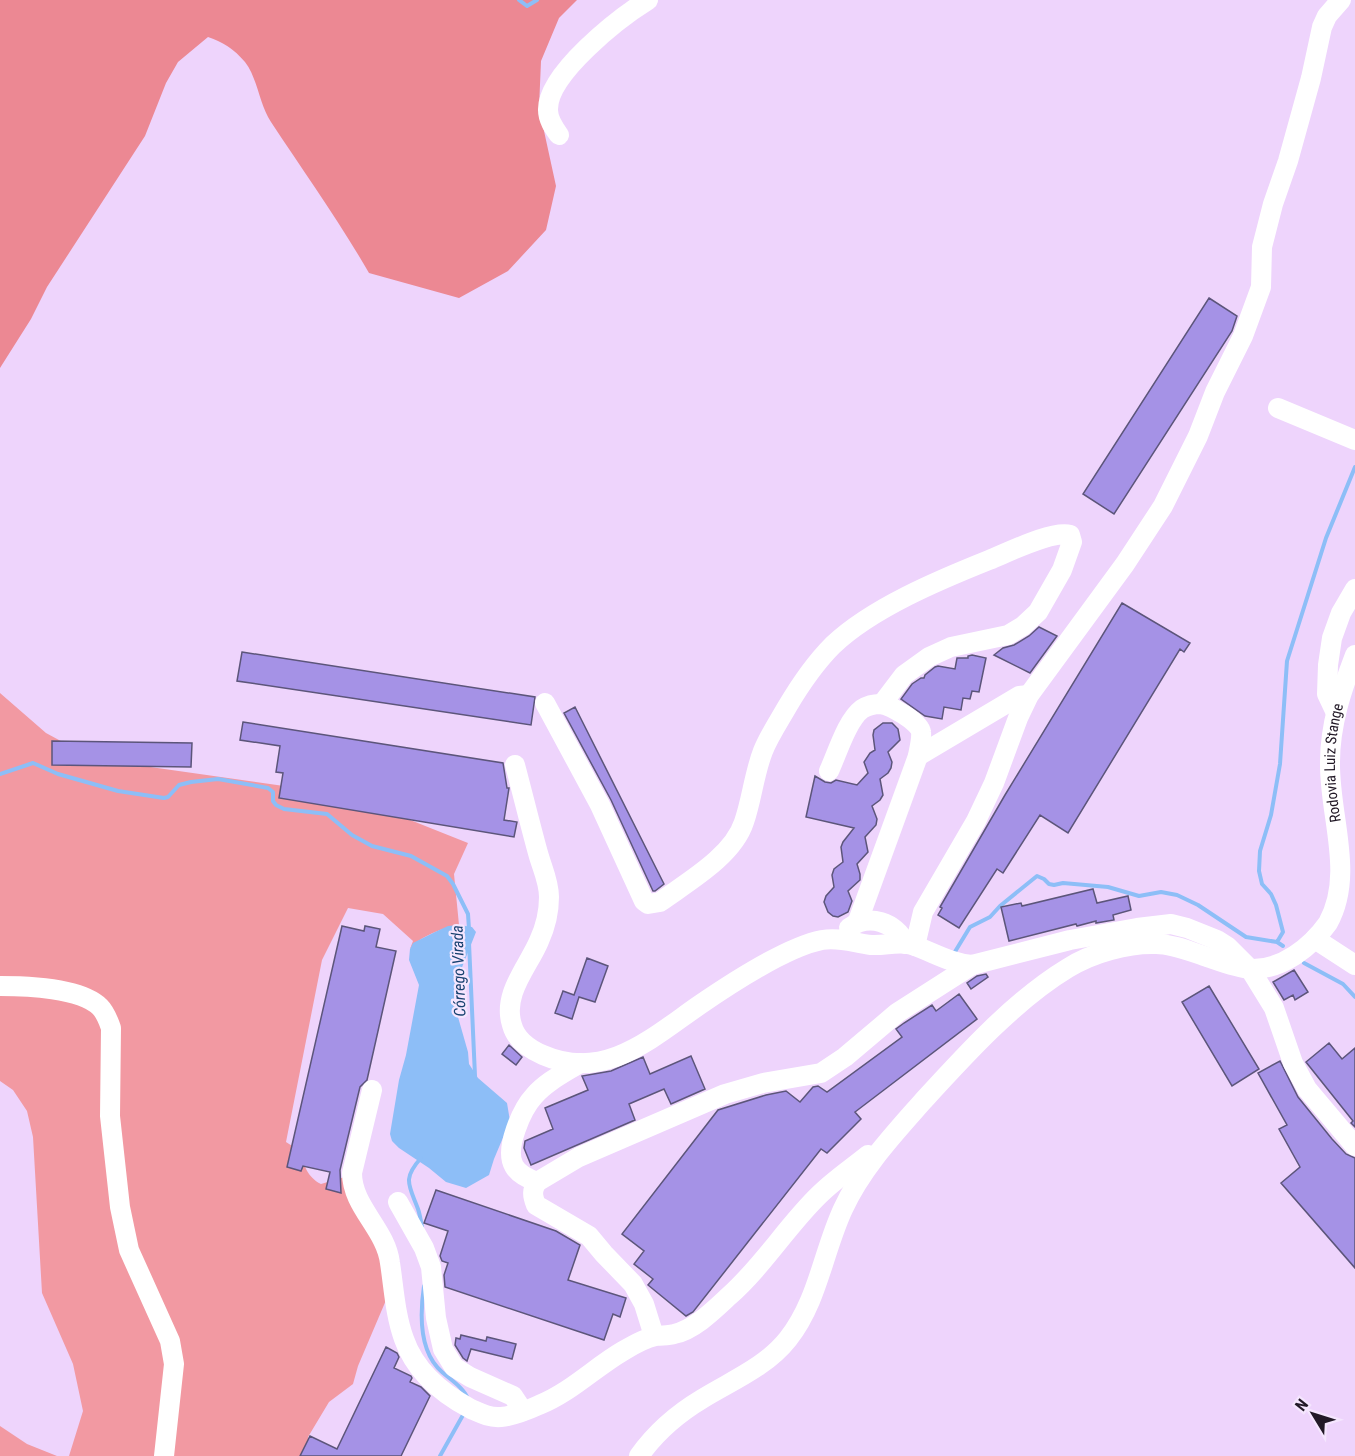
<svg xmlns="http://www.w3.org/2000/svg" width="1355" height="1456" font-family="'Roboto Condensed',sans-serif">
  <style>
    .green { fill: #f299a2 }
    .forest { fill: #ec8893 }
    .water { fill: #8dbef7 }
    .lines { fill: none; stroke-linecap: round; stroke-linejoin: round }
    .stream { stroke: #8dbef7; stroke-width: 4 }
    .building { fill: #a592e6; stroke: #5c557a; stroke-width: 1.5 }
    .minor { stroke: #fff; stroke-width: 20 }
    .labels { text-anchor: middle; stroke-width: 4.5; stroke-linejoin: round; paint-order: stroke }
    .street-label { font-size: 15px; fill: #221927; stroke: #f5e6fe }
    .water-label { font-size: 16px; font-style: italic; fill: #17416f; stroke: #f5e6fe }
  </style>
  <rect width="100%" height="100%" fill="#eed4fc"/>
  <path class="green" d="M0 693 46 733 94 759 284 786 365 802 468 843 454 874 459 925C445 927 418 937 410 949L413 941 383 914 348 908 322 960 286 1142 300 1151C304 1165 307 1177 321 1184L348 1176 398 1272 358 1366 353 1384 329 1402 308 1437 311 1456H69L83 1411 73 1364 42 1293 33 1137 27 1111 13 1090 0 1081Z
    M0 1426 27 1444 57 1456H0Z"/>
  <path class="forest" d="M0 0H577L559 18 541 61 539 108 556 186 546 230 508 271 459 298 369 273C339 221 304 172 271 122 259 104 258 79 245 62 234 49 223 42 208 37L178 62 166 83 145 136 47 287 31 319 0 368Z"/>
  <path class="water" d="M459 925 472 927 476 932 455 985 454 1003 468 1052 469 1064 478 1078 507 1103 510 1121 494 1159 489 1175 466 1188 446 1182 429 1168 399 1148 392 1141 390 1134 399 1080 406 1055 419 985 409 960 410 949 413 943 435 932 448 926Z"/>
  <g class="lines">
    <path class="stream" d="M519 0 527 6
      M527 6 537 0
      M0 774 33 763 58 774 118 791 164 798 168 797 179 785 191 782 218 779 268 788 273 792V801L276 805 284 809 327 814 352 835 372 846 411 856 447 876 453 884 468 914 469 929
      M1277 942 1283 932 1276 905 1271 894 1262 884 1259 871 1260 851 1271 815 1280 764 1287 661 1326 538 1355 467
      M469 943 475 1076
      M953 955 970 927 990 917 1000 906 1037 876 1044 879 1049 884 1054 885 1063 883 1108 887 1139 896 1161 892 1177 895 1198 905 1246 937 1277 942 1283 946
      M1304 963 1343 984 1355 997
      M421 1158C402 1179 409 1185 418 1209 420 1215 421 1221 422 1227
      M424 1286C420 1313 419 1352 442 1372 451 1380 464 1388 468 1399
      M440 1456 463 1415"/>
  </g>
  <path class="building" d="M1209 298 1237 316 1232 331 1114 514 1083 494Z
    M1122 603 1190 643 1184 652 1180 649 1068 833 1040 815 1003 873 997 869 959 928 938 915 942 908 940 907 1005 795Z
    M1039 627 1057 636 1030 673 994 655 1003 648 1014 645 1029 636Z
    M242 652 535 697 531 725 237 681Z
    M972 655 986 658 979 692 972 691 970 699 963 698 961 710 944 707 942 719 925 716 901 699 912 684 921 678H924L925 675 935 667 938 666 955 669 957 658H968V656Z
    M575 707 664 884 655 891H653L611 800 564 713Z
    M243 722 503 763 507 788H509L504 820 517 822 514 837 279 798 283 773 276 772 280 746 240 740Z
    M883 723H892L898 729 900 740 888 752 892 762 891 768 888 773 880 779 883 795 880 800 872 806 877 819 876 825 865 837 868 852 857 864 860 874V880L848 891 852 901 848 912 838 917 833 916 828 912 824 902 826 896 834 887 832 875 834 869 843 862 841 847 843 842 854 828 806 817 815 776 825 782 831 783 836 780 857 785 868 773 864 762 870 753 875 750 873 735 874 730Z
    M52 741 192 743 191 767 52 765Z
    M1093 889 1097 903 1128 896 1131 910 1113 915 1114 920 1096 923V921L1077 926 1076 924 1009 941 1001 907 1021 903 1022 906Z
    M342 926 364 931 365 926 380 929 376 947 396 951 367 1080 360 1087 340 1170 341 1193 326 1189 330 1172 303 1166 301 1171 287 1167Z
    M587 958 608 966 595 1002 579 997 572 1019 555 1013 563 991 574 995Z
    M1294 970 1308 992 1295 1000 1293 995 1284 1000 1273 982Z
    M986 974 988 977 971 989 967 983 977 976Z
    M1209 986 1259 1069 1232 1086 1182 1002Z
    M959 994 977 1019 855 1112 861 1119 827 1153 821 1149 693 1312 686 1316 648 1285 653 1279 634 1264 644 1251 622 1234 718 1110 766 1095 786 1091 800 1102 813 1087 818 1086 827 1092 902 1037 896 1029 904 1023 932 1005 936 1011Z
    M1329 1043 1342 1059 1355 1048V1127L1351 1123 1353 1121 1306 1062Z
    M509 1045 522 1057 516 1065 502 1054Z
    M691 1056 705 1089 671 1104 664 1089 629 1104 635 1120 531 1165 524 1148 525 1141 553 1129 545 1108 588 1090 582 1076 611 1071 643 1057 650 1074Z
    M1280 1061 1298 1097 1332 1139 1346 1154 1355 1158V1268L1281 1183 1300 1167 1279 1129 1287 1125 1258 1073Z
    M436 1190 556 1231 580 1245 568 1280 626 1298 620 1317 613 1314 604 1340 445 1287 444 1275 448 1263 442 1261 440 1256 448 1231 424 1223Z
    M461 1335 486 1341 487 1337 516 1344 512 1359 471 1349 467 1361 463 1358 455 1345 456 1338 460 1339Z
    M386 1347 397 1353 399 1357 394 1368 411 1376 412 1378 410 1382 421 1387 430 1396 401 1456H300L310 1436 337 1449Z"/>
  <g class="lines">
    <g class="minor">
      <path d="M559 135C554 128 548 120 548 110 547 74 619 18 648 0"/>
      <path d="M1278 408 1355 440"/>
      <path d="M545 703 600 805 644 901 648 904 660 902C689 881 733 856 744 822 752 799 754 774 763 751 769 736 779 721 787 707 800 685 815 663 833 645 872 608 939 580 989 560 1007 553 1052 530 1070 535L1072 542 1062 570 1038 612 1023 626 1008 635 951 647 929 657 904 675 882 704"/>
      <path d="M1336 713 1327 694 1328 665 1332 638 1341 613 1355 589"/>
      <path d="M918 756 1019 696 1029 695"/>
      <path d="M515 765C523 795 530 824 538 853 542 868 549 881 549 897 549 911 545 928 539 941 528 967 502 994 512 1025 516 1040 529 1049 543 1055 604 1082 652 1038 698 1006 730 984 786 947 822 940 840 937 854 943 871 945 885 946 899 941 912 945 933 952 949 963 972 965L1070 940 1137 928 1171 924 1187 928 1217 940 1228 947 1250 969 1274 1008 1293 1063 1307 1089 1355 1146"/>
      <path d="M829 771C837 754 847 720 862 709 867 706 875 704 880 704 890 705 920 722 921 732 922 739 919 749 918 756L858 921"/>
      <path d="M849 928C869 913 895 922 906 944"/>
      <path d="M1315 939 1355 965"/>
      <path d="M915 946 923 912 976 821 994 783 1018 718 1029 695 1125 564 1163 506 1198 436 1215 392 1243 336 1261 287 1262 247 1273 204 1288 161 1311 78 1322 27 1327 16 1341 0"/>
      <path d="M0 986C26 986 81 988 100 1007 106 1013 108 1020 111 1028L110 1116 120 1207 129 1250 170 1341 174 1364 164 1456"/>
      <path d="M372 1090 352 1173C352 1207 386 1229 390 1263 394 1289 395 1314 404 1339 415 1371 441 1393 471 1409 480 1413 489 1418 501 1417 513 1416 528 1410 539 1405 571 1392 594 1368 623 1351 633 1345 645 1338 656 1336 662 1335 668 1336 674 1334 694 1330 714 1310 729 1296 763 1266 787 1226 819 1195 834 1180 852 1168 868 1155"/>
      <path d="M537 1182C529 1179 518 1174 514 1166 504 1149 522 1109 534 1096 546 1082 564 1073 580 1063"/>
      <path d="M398 1202 424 1248 431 1267 436 1318 443 1349 454 1367 470 1377 513 1396 523 1411"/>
      <path d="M654 1336 644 1304 633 1284 604 1254 589 1236 536 1205C532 1195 532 1190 537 1182L579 1157 725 1094 763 1083 821 1073 845 1057 897 1013 972 965"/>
      <path id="s1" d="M639 1456C656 1432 677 1414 702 1399 731 1381 766 1367 788 1339 818 1301 823 1252 843 1209 862 1168 893 1135 923 1101 965 1055 1015 1000 1068 968 1092 953 1128 943 1156 944 1172 944 1189 951 1204 956 1219 961 1236 968 1251 969 1282 970 1311 947 1328 923 1355 874 1329 816 1330 762 1330 724 1342 689 1355 655"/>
    </g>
  </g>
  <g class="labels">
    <g class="street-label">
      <text dy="5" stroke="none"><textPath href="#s1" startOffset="1112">Rodovia Luiz Stange</textPath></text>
    </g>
    <g class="water-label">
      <text transform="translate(458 971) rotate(-92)" y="6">Córrego Virada</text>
    </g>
  </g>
  <g transform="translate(1313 1414) rotate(308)" stroke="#f5e6fe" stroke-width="4.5" paint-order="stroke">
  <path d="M0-4.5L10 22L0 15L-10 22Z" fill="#221927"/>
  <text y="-9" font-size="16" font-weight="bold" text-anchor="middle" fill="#221927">N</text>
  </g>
</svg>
